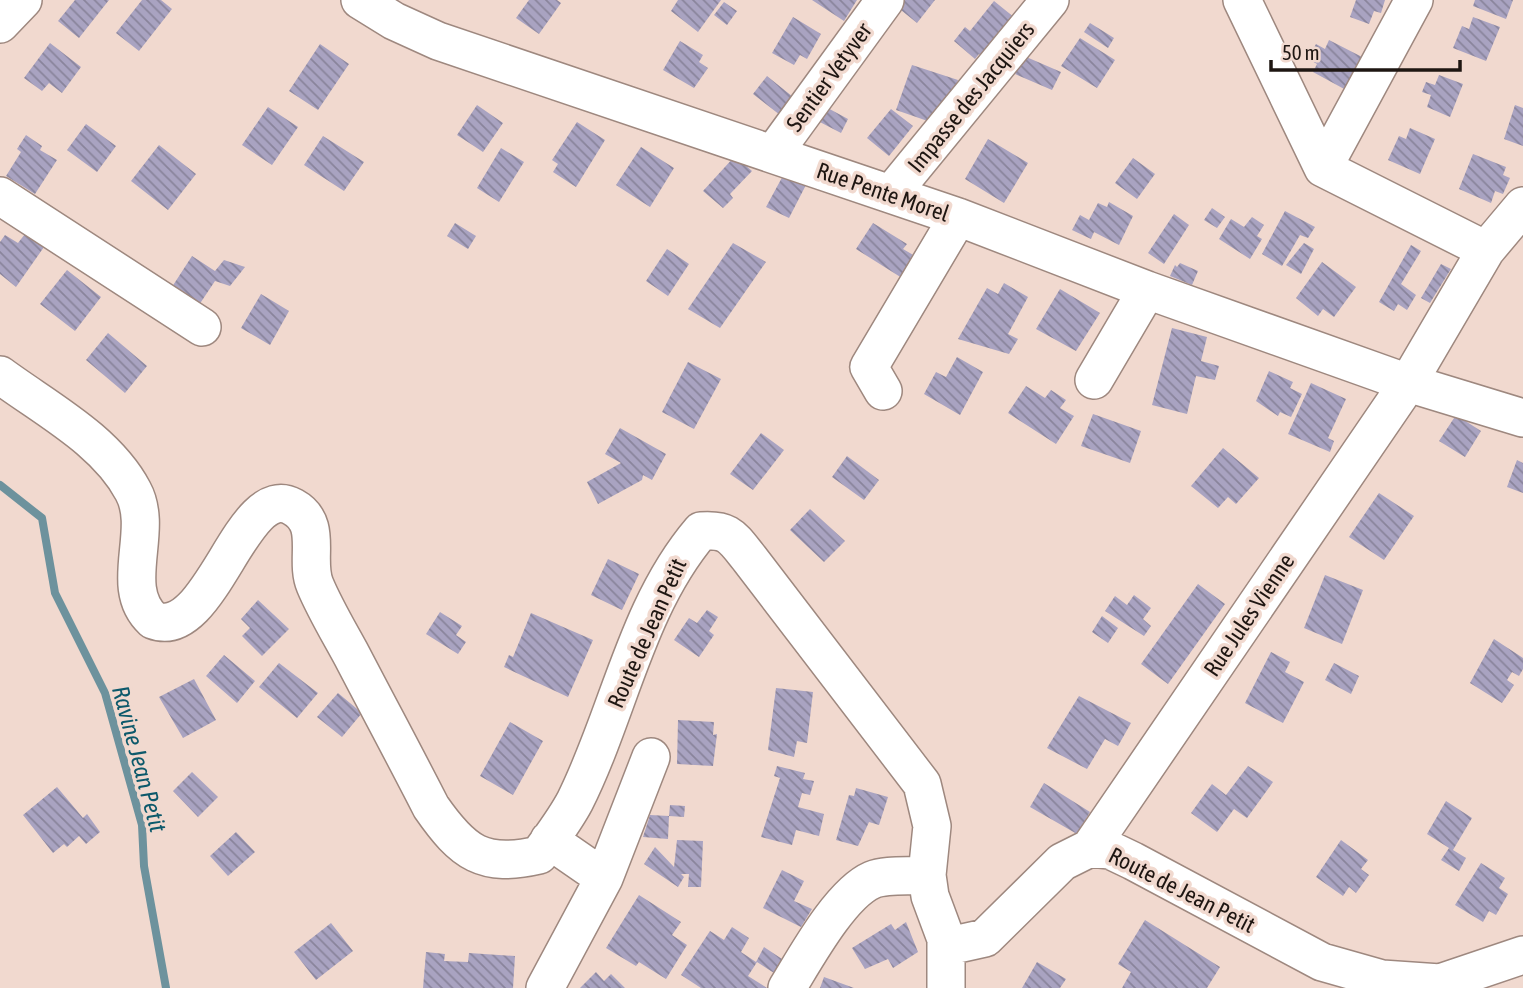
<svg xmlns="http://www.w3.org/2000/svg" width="1523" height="988" font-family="'Asap Condensed',sans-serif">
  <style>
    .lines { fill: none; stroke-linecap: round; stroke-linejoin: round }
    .stream { stroke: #6d929d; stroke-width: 8 }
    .building { fill: url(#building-back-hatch) }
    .minor-casing { stroke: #9e887f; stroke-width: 40 }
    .minor { stroke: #fff; stroke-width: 37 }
    .labels { text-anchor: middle; stroke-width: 7; stroke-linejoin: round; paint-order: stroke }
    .street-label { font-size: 23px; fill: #1e1612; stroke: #f1d9cf }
    .water-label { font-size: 24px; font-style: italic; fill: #0d596b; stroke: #f1d9cf }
  </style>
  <defs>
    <pattern id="building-back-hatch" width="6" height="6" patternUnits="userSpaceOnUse" patternTransform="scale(1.75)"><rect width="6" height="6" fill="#a9a3c1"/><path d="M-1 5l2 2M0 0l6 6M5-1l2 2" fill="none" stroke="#89849b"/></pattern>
  </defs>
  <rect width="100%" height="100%" fill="#f1d9cf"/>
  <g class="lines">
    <path class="stream" d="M0 485 42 518 55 593 105 693 142 825 144 866 166 988"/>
  </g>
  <path class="building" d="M75 0H109L79 38 58 21Z
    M142 0H161L172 9 139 51 116 33Z
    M529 0H557L561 3 539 34 516 18Z
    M678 0H721L698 32 671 11Z
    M812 0H857L844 21Z
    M901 0H935L917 23 896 6Z
    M1356 0H1385L1381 13 1374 11 1369 24 1350 17Z
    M1475 0H1513L1506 19 1473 6Z
    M994 1 1015 18 983 58 979 54 975 59 954 41 965 27 970 31Z
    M724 2 737 11 727 25 714 15Z
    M793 17 821 34 807 59 800 55 794 65 772 53Z
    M1473 17 1500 27 1486 61 1453 48 1462 26 1469 29Z
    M1090 23 1114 38 1108 48 1084 32Z
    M1080 38 1115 60 1097 88 1061 66Z
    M1329 40 1364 58 1346 90 1313 72 1317 64 1308 59 1316 44 1325 49Z
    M680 41 703 55 699 62 708 68 694 88 663 70Z
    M50 43 81 67 62 93 49 83 42 91 24 78Z
    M320 44 349 64 318 110 289 91Z
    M1024 56 1061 72 1052 90 1015 74Z
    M912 65 958 80 942 126 896 110Z
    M1439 75 1463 84 1450 117 1427 107 1431 95 1422 92 1426 82 1435 85Z
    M767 76 793 97 780 115 753 94Z
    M477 105 503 123 483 152 457 135Z
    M1515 105 1523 108V146L1504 139Z
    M824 106 848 119 841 133 816 120Z
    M268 107 298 127 272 165 242 145Z
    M891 109 913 126 889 156 867 138Z
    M577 122 605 140 576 187 553 172 558 164 552 160Z
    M86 124 116 146 97 172 67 150Z
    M1410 128 1435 139 1420 174 1388 160 1399 136 1406 139Z
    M26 135 42 146 40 150 57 160 35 194 6 176 21 152 17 149Z
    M323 136 364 162 344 191 304 165Z
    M988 139 1028 163 1004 203 965 179Z
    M159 145 196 174 168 210 131 181Z
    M641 147 674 168 650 207 616 185Z
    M501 148 524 162 499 202 477 188Z
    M1473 154 1506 167 1503 175 1510 178 1503 194 1495 191 1491 203 1459 189Z
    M735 156 752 171 730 194 733 198 723 208 703 191Z
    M1133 158 1155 174 1137 199 1115 183Z
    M785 172 807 183 789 218 766 207Z
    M1109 202 1133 216 1119 245 1094 232 1091 239 1072 230 1080 215 1089 220 1098 203 1107 207Z
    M1212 208 1225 217 1217 228 1204 220Z
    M1285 211 1315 227 1308 238 1300 235 1282 266 1262 254Z
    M1174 214 1189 225 1164 264 1148 253Z
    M1252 217 1264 225 1257 236 1262 239 1250 259 1219 239 1231 219 1244 227Z
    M455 223 476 236 468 249 447 236Z
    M873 223 907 244 903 249 915 256 902 278 856 249Z
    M25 234 44 247 16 287 0 274V242L5 235 18 243Z
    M733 243 766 262 720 328 688 309Z
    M1304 243 1314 249 1301 274 1286 265Z
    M1411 245 1421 251 1401 284 1416 295 1407 310 1398 304 1394 311 1379 302Z
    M667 249 689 264 668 296 646 281Z
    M192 256 215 271 224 260 245 267 230 286 215 281 197 308 170 290Z
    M1322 262 1356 287 1334 317 1323 309 1318 316 1296 298Z
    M1180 263 1198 271 1192 285 1170 276 1175 265 1177 267Z
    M1441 264 1451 269 1430 303 1421 298Z
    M67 270 101 297 75 331 40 304Z
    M1004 283 1028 297 1008 334 1018 339 1009 354 958 339 987 288 998 294Z
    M1060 289 1100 313 1076 351 1036 329Z
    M261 294 289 311 270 345 241 328Z
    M1172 328 1207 337 1201 361 1219 366 1215 380 1196 376 1187 414 1152 405Z
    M108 333 147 366 125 393 86 360Z
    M957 357 983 372 960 415 924 394 936 372 946 377Z
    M688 362 721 379 694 429 662 412Z
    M1269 371 1293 382 1290 388 1302 394 1291 417 1280 412 1278 416 1256 401Z
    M1311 383 1346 399 1328 438 1334 441 1330 452 1288 434Z
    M1026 386 1045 398 1051 390 1066 400 1060 408 1074 416 1056 444 1008 413Z
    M1093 414 1141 431 1130 463 1081 446Z
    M1456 415 1481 431 1465 457 1439 441Z
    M620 428 666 454 652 480 643 475 642 480 598 504 587 482 621 463 605 454Z
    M761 433 784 450 753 490 730 474Z
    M1223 448 1259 478 1236 504 1228 497 1218 508 1191 486Z
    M847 456 879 480 864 500 832 477Z
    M1517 460 1523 463V493L1507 487Z
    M1379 493 1414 516 1384 560 1349 537Z
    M810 509 845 541 824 562 790 530Z
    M608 559 639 574 622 610 591 595Z
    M1325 575 1363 590 1342 644 1304 628Z
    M1198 584 1225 604 1168 684 1141 664Z
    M1134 595 1151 608 1143 619 1151 626 1144 636 1105 611 1115 596 1127 605Z
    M258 600 289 629 262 656 242 636 250 628 241 619Z
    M707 610 718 617 709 631 714 635 699 657 674 640 689 618 697 623Z
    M440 612 462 626 456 635 466 642 458 654 426 634Z
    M531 613 593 640 568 697 504 667 509 655 513 657Z
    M1102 616 1118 628 1108 643 1092 632Z
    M1494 639 1523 658V669L1519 676 1512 672 1507 680 1514 685 1502 703 1470 683Z
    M1271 652 1290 662 1285 672 1304 682 1283 723 1245 703Z
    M224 655 255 681 237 703 206 676Z
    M279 663 318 693 297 718 259 687Z
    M1334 663 1359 676 1351 694 1325 680Z
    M194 679 216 720 183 738 159 697Z
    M776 688 813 692 807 743 797 741 794 757 768 750Z
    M338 693 362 713 342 737 317 717Z
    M1079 696 1131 723 1118 746 1105 739 1087 769 1047 748Z
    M678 720 714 722 713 735 717 734 713 766 677 764Z
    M510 722 543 741 513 795 480 776Z
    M777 766 805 773 803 779 814 781 810 795 802 793 798 807 824 814 819 836 796 830 792 845 761 837 780 778 774 776Z
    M1248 766 1273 782 1247 818 1234 809 1217 832 1191 813 1212 784 1226 795Z
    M192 772 218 797 198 817 173 791Z
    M1044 783 1090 812 1077 834 1030 807Z
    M57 787 83 818 87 814 100 832 86 844 79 836 67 847 64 844 53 853 23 815Z
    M856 788 888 797 879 825 869 822 858 846 836 840 849 795 854 796Z
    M1446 801 1472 818 1453 850 1466 858 1459 871 1441 860 1449 848 1427 834Z
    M670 805 685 806 684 817 669 816Z
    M650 815 669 816 668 839 643 837Z
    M236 832 255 852 228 876 210 856Z
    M677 840 703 841 701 887H688L689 874H681L684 877 678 887 644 864 655 847 674 867Z
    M1341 840 1368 860 1361 869 1369 875 1356 893 1349 887 1343 896 1316 877Z
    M1481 863 1505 878 1499 888 1508 894 1496 915 1489 911 1483 922 1455 905Z
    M782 870 804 881 794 901 812 909 801 927 763 908Z
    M639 895 681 922 672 935 687 945 666 979 639 962 636 966 606 948Z
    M1145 920 1220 967 1207 988H1122L1131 972 1118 964Z
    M906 922 918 952 893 968 888 959 865 969 852 948 891 924 895 930Z
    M331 923 353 951 316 980 294 952Z
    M732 927 749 938 741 952 756 962 764 947 782 959 774 973 757 962 748 976 767 988H701L681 975 710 931 724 940Z
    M426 952 445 954 444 961 468 962 469 953 515 956 513 988H423Z
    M1037 962 1066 979 1060 988H1022Z
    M596 972 604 981 611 974 625 988H580Z
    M824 977 854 988H820Z"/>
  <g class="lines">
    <defs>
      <path id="minor" d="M360 0 394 21 438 41 958 217 1147 290 1408 383 1523 418
        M0 24 23 0
        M773 154 885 0
        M1323 168 1414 0
        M891 194 1050 0
        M0 196 202 327
        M1486 250 1523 206
        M0 375C46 409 106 440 133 491 155 531 117 587 153 620 212 643 241 478 293 507 324 524 304 559 315 585 325 609 339 632 352 656 378 706 405 756 431 807 463 853 483 868 539 855 551 838 565 820 575 801 619 713 636 607 701 531 729 529 732 537 749 558L922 784 932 826 927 875 930 896 946 939 958 944 985 938 1062 862 1090 848 1110 850 1133 861 1322 962 1382 979 1440 983 1523 955
        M1094 380 1147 290
        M883 391 869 367 958 217
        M549 840 604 878
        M1090 848 1408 383 1486 250 1323 168 1242 0
        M545 988 604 878 651 757
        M787 988C805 959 840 894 872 880 887 874 911 877 927 875
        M946 988V939"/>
    </defs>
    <use href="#minor" class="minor-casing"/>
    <use href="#minor" class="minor"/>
  </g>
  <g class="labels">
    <g class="street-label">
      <text transform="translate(829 77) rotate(-54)" y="8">Sentier Vetyver</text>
      <text transform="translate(971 97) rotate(-51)" y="8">Impasse des Jacquiers</text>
      <text transform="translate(883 192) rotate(19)" y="8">Rue Pente Morel</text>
      <text transform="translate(1249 615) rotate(-56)" y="8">Rue Jules Vienne</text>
      <text transform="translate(647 633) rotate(-66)" y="8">Route de Jean Petit</text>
      <text transform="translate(1182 890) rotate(27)" y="8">Route de Jean Petit</text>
    </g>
    <g class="water-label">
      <text transform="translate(139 759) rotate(75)" y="8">Ravine Jean Petit</text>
    </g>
  </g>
  <path d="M1271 60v10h189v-10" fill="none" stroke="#1e1612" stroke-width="3.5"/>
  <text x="1282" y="60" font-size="21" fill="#1e1612" stroke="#f1d9cf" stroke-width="5" paint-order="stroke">50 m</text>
</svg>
